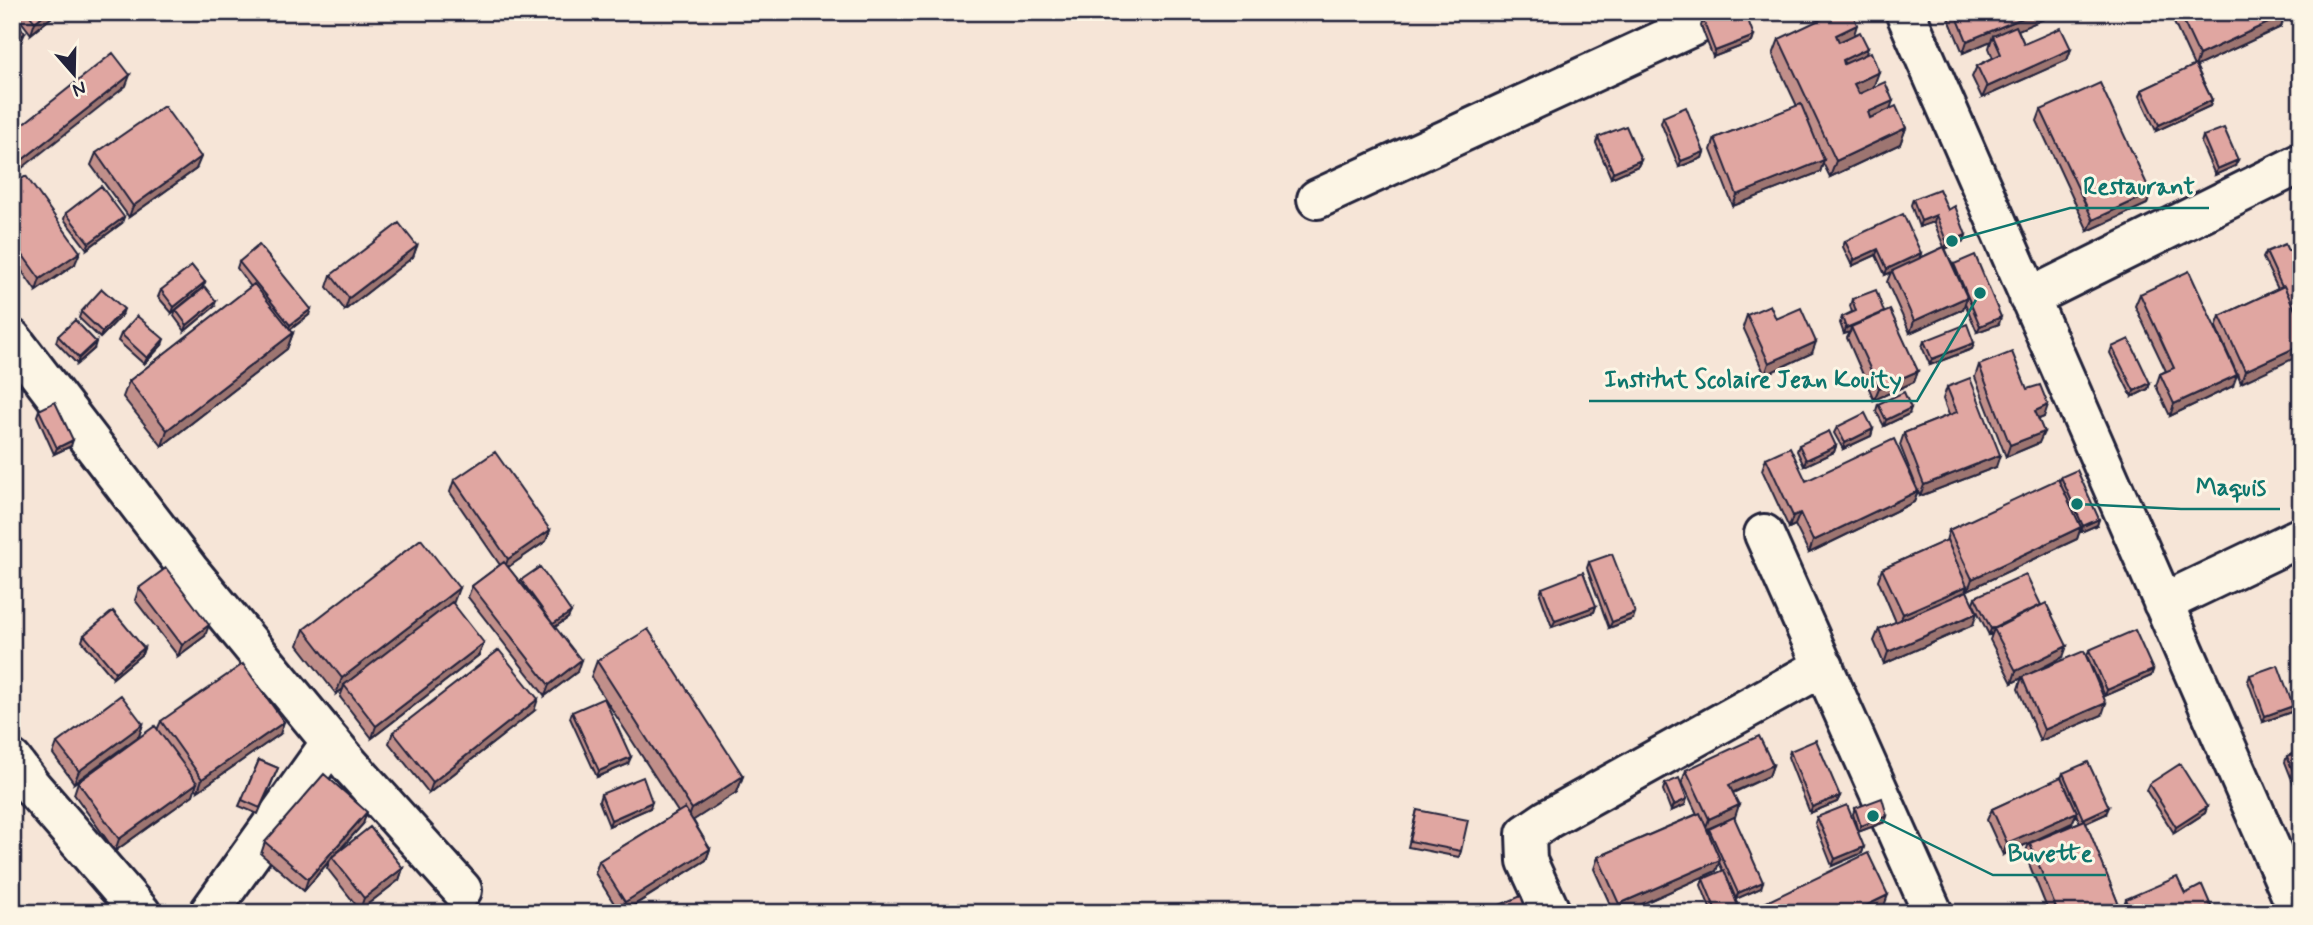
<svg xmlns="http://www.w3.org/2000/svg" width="2313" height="925" font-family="Mynerve,sans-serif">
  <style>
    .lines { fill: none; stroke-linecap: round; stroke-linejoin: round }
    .minor-casing { stroke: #22223b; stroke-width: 44 }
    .minor { stroke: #fcf5e5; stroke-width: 38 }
    .wall { fill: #c18f8a; stroke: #22223b; stroke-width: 2; fill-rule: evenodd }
    .shaded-wall { fill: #9d7471; stroke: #22223b; stroke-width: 2 }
    .building { fill: #e0a6a1; stroke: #22223b; stroke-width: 2 }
    .leader { fill: none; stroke: #0f766e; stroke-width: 2.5 }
    .callout-dot { fill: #0f766e; stroke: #fcf5e5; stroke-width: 2.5 }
    .callout-label { font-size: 24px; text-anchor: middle; font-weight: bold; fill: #0f766e; stroke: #fcf5e5; stroke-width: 6; stroke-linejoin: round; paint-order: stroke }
  </style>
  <rect width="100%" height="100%" fill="#f6e5d7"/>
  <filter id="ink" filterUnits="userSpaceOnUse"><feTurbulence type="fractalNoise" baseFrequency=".0143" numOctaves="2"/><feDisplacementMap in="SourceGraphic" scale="14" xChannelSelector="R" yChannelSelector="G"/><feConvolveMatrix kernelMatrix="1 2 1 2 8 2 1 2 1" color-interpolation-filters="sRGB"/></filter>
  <g filter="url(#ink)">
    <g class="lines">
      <defs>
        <path id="minor" d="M1905 12 2299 913
          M1317 199 1724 12
          M2029 298 2301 163
          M12 339 189 570 349 764 462 890
          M1764 534 1933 913
          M2163 603 2301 537
          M12 760 32 787 141 913
          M209 913 331 742
          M1551 913 1527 861 1526 834 1548 819 1824 666"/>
      </defs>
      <use href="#minor" class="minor-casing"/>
      <use href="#minor" class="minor"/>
    </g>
    <path class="wall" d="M14 12H58L31 34Z
      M1946 12H2048L2046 18 2018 30 2024 44 2071 49 2067 60 1982 98 1972 77 1977 66 1993 58 1989 48 1991 41 1963 53Z
      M2171 12H2283L2285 15 2281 27 2196 66 2212 100 2210 106 2156 131 2140 96 2142 90 2194 66 2170 14Z
      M1703 20 1754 36 1752 42 1713 57 1701 26Z
      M1854 35 1865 55 1873 88 1906 128 1900 144 1830 177 1823 163 1820 172 1733 206 1711 150 1715 138 1797 106 1773 55 1779 39Z
      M2041 110 2151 193 2147 204 2088 231 2037 121Z
      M1663 117 1704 152 1702 158 1679 167 1661 123Z
      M2203 136 2235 166 2215 175 2201 143Z
      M1598 137 1641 160 1638 166 1611 178 1596 143Z
      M96 153 196 169 129 217 91 165Z
      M12 186 75 264 36 291 12 257Z
      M1913 199 1948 210 1966 235 1964 241 1945 248 1953 266 1954 264 1999 324 1977 332 1965 303 1963 309 1910 333 1887 282 1891 272 1885 275 1876 255 1852 266 1843 247 1845 241 1921 253 1920 258 1944 247 1934 222 1919 227 1911 205Z
      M66 213 122 223 87 249 64 219Z
      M417 246 413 257 345 310 327 287 331 275Z
      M2266 252 2300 320 2241 383 2216 327 2220 316 2278 289 2263 258Z
      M239 262 309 315 290 330 293 333 287 349 162 446 123 397 129 381 251 287 237 268Z
      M205 282 202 288 172 313 158 297 161 290Z
      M2140 294 2233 386 2170 416 2156 386 2160 374 2166 371 2135 306Z
      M1852 299 1884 312 1918 371 1914 382 1874 400 1847 338 1850 332 1844 334 1840 323 1842 317 1852 312 1850 306Z
      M214 307 185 331 174 316 176 310Z
      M81 312 122 315 100 338 79 318Z
      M1747 315 1776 319 1812 353 1765 375 1743 327Z
      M121 334 162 345 144 364 118 341Z
      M58 336 94 349 77 364 56 342Z
      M1924 341 1974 343 1972 349 1930 365 1922 347Z
      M2112 347 2150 383 2148 389 2132 397 2110 353Z
      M1979 365 2027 389 2044 417 2039 419V443L2006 457 1975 377Z
      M1947 387 1996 467 1920 496 1918 492 1914 502 1809 553 1795 525 1789 528 1762 470 1766 458 1806 481 1915 483 1900 445 1904 433 1949 415 1943 399Z
      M1878 404 1909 414 1884 426 1876 411Z
      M39 410 71 446 54 454 37 416Z
      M1837 427 1873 429 1871 436 1843 449 1834 433Z
      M1799 445 1836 446 1834 452 1804 466 1797 451Z
      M2061 477 2099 519 2097 525 2081 532 2080 530 2077 539 1968 590 1967 588 1965 592 1973 625 1884 664 1874 641 1879 629 1896 622 1878 580 1882 569 1946 541 1949 530 2059 482Z
      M454 480 550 530 546 541 508 567 520 582 521 580 568 618 555 627 577 672 545 696 468 597 472 586 500 565 450 492Z
      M1589 562 1633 619 1609 628 1587 568Z
      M139 588 205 636 178 656 135 600Z
      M1542 588 1596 606 1594 612 1552 627 1540 594Z
      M1975 597 2063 657 2012 683 1990 640 1992 634 1989 635 1973 603Z
      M453 604 479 655 372 738 340 697 343 689 336 694 298 645 304 629Z
      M84 635 144 648 142 654 113 678 82 641Z
      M2089 650 2153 670 2151 676 2105 696 2087 656Z
      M597 661 743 776 737 792 693 820 710 849 706 860 622 913H620L595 873 599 861 678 812 591 677Z
      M2250 675 2293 706 2291 712 2263 722 2248 681Z
      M2022 677 2102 715 2040 741 2018 689Z
      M534 711 429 793 389 743 393 732Z
      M572 712 628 764 597 777 570 718Z
      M161 721 280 734 198 791 195 787 193 795 115 851 74 794 78 782 157 730Z
      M143 724 139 736 74 783 53 754 57 743Z
      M1790 751 1840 796 1837 802 1810 813 1788 757Z
      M2301 751V803L2285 762 2287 756Z
      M259 760 278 768 258 814 239 806Z
      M1773 765 1769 776 1733 793 1735 817 1707 829 1708 832 1709 829 1761 888 1736 899 1727 878 1739 909 1737 913H1712L1701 885 1703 879 1723 871 1719 862 1716 871 1622 913H1614L1594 869 1598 857 1697 814 1682 782 1686 770Z
      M2063 773 2106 814 2086 823 2122 913H2049L2025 854 2029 843 2003 855 1987 820 1992 809 2061 778ZM2076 814 2080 822 2039 839 2072 823Z
      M1665 784 1685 805 1671 811 1663 790Z
      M2149 784 2207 807 2205 813 2174 833 2146 790Z
      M601 794 650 808 609 826 599 801Z
      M1855 808 1887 816 1885 822 1858 832 1853 814Z
      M1417 810 1461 851 1459 857 1408 847Z
      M1817 817 1864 847 1862 853 1832 866 1815 823Z
      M363 824 338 852 403 868 399 880 360 910 327 868 330 860 304 891 261 854 265 842Z
      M2185 894 2214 913H2123L2122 911 2126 899Z"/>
    <path class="shaded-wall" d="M47 12H58L31 34 35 22Z
      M2037 12H2048L2046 18 1995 40 1993 36 1991 41 1963 53 1967 41Z
      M2285 15 2281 27 2195 67 2199 55Z
      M1857 25 1852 41 1831 51 1836 35Z
      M25 33 20 44 12 51V42Z
      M1754 36 1752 42 1713 57 1715 51Z
      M1868 48 1862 64 1837 76 1843 60Z
      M2071 49 2067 60 1982 98 1987 87Z
      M1879 72 1873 88 1848 100 1854 84Z
      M130 75 126 86 12 176V168Z
      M2212 100 2210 106 2156 131 2159 125Z
      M1893 101 1887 117 1862 128 1868 112Z
      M1906 128 1900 144 1830 177 1836 161Z
      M1704 152 1702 158 1679 167 1681 161Z
      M201 157 196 169 129 217 133 206Z
      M1641 160 1638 166 1611 178 1613 172Z
      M1824 160 1820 172 1733 206 1737 195Z
      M2238 160 2235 166 2215 175 2217 169Z
      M2151 193 2147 204 2088 231 2093 220Z
      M1936 215 1934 222 1919 227 1921 221Z
      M124 217 122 223 87 249 89 243Z
      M1966 235 1964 241 1945 249 1947 243Z
      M417 246 413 257 345 310 349 298Z
      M1878 249 1876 255 1852 266 1854 260Z
      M80 252 75 264 36 291 40 279Z
      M1921 253 1919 260 1885 275 1887 269Z
      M205 282 202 288 172 313 174 307Z
      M1967 297 1963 309 1910 333 1914 321Z
      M216 301 214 307 185 331 187 325Z
      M124 309 122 315 100 338 102 332Z
      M311 309 309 315 288 331 290 325Z
      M1885 313 1851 327 1850 332 1844 334 1846 328Z
      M2001 317 1999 324 1977 332 1980 326Z
      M293 333 287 349 162 446 167 430Z
      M164 339 162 345 144 364 147 358Z
      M96 342 94 349 77 364 79 358Z
      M1816 342 1812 353 1765 375 1769 363Z
      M1974 343 1972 349 1930 365 1932 359Z
      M2301 345V355L2241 383 2245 371Z
      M1918 371 1914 382 1874 400 1879 388Z
      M2237 375 2233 386 2170 416 2174 404Z
      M2150 383 2148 389 2132 397 2134 391Z
      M2048 405 2044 417 2031 422 2035 411Z
      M1911 408 1909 414 1884 426 1886 420Z
      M1873 429 1871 436 1843 449 1845 443Z
      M2044 432 2039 443 2006 457 2010 445Z
      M73 440 71 446 54 454 57 448Z
      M1836 446 1834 452 1804 466 1806 460Z
      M2000 455 1996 467 1920 496 1924 485Z
      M1918 491 1914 502 1809 553 1813 541Z
      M1800 513 1795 525 1789 528 1793 516Z
      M2099 519 2097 525 2081 532 2083 526Z
      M2081 527 2077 539 1968 590 1972 579Z
      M550 530 546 541 504 570 508 559Z
      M1967 586 1963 598 1898 626 1903 614Z
      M459 588 453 604 344 685 343 689 336 694 342 678Z
      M1596 606 1594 612 1552 627 1555 621Z
      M571 612 568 618 549 631 551 625Z
      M2039 612 1994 629 1992 634 1989 635 1991 629Z
      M1635 613 1633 619 1609 628 1612 622Z
      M1977 613 1973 625 1884 664 1888 652Z
      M209 625 205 636 178 656 182 645Z
      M484 643 479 655 372 738 376 726Z
      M2067 646 2063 657 2012 683 2016 671Z
      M144 648 142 654 113 678 115 672Z
      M581 660 577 672 545 696 549 685Z
      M2153 670 2151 676 2105 696 2107 690Z
      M538 699 534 711 429 793 433 782Z
      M2106 703 2102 715 2040 741 2044 730Z
      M2293 706 2291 712 2263 722 2265 716Z
      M284 722 280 734 198 791 202 779Z
      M143 724 139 736 74 783 79 771Z
      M631 757 628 764 597 777 599 771Z
      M1773 765 1769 776 1725 796 1729 785Z
      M743 776 737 792 686 825 692 809Z
      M197 783 193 795 115 851 119 839Z
      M1840 796 1837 802 1810 813 1812 807Z
      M1687 799 1685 805 1671 811 1674 805Z
      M652 802 650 808 609 826 611 820Z
      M1739 805 1735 817 1705 830 1709 819Z
      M2109 807 2106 814 2081 825 2083 819Z
      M2207 807 2205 813 2174 833 2176 827Z
      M367 812 363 824 332 858V857L330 860 304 891 308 879Z
      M2077 812 2072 823 2003 855 2007 843Z
      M1887 816 1885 822 1858 832 1861 826Z
      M1864 847 1862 853 1832 866 1835 859Z
      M710 849 706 860 621 913 625 902Z
      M1720 860 1716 871 1622 913H1616L1619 904Z
      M403 868 399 880 360 910 364 898Z
      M1763 882 1761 888 1736 899 1738 893Z
      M1888 895 1884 906 1871 913H1851Z"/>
    <path class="building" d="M27 12H47L35 22Z
      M1723 12H1745L1754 36 1715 51 1703 20Z
      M1836 12H1852L1857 25 1836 35 1839 42 1860 32 1868 48 1843 60 1844 64 1871 52 1879 72 1854 84 1859 94 1885 82 1893 101 1868 112 1870 118 1896 106 1906 128 1836 161 1779 39Z
      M1955 12H2037L1967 41Z
      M2179 12H2283L2285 15 2199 55Z
      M12 17 25 33 12 42Z
      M2016 26 2024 44 2061 28 2071 49 1987 87 1977 66 2001 54 1993 36Z
      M113 53 130 75 12 168V133Z
      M2195 65 2212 100 2159 125 2142 90Z
      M2100 83 2151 193 2093 220 2041 110Z
      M1801 104 1824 160 1737 195 1715 138Z
      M164 106 201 157 133 206 96 153Z
      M1686 107 1704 152 1681 161 1663 117Z
      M1626 126 1641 160 1613 172 1598 137Z
      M2224 128 2238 160 2217 169 2203 136Z
      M26 176 80 252 40 279 12 240V186Z
      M101 186 124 217 89 243 66 213Z
      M1939 189 1948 210 1955 206 1966 235 1947 243 1936 215 1921 221 1913 199Z
      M1903 214 1921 253 1887 269 1878 249 1854 260 1845 241Z
      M399 223 417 246 349 298 331 275Z
      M2285 244 2288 251 2301 245V315L2298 316 2284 286 2282 287 2266 252Z
      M259 245 311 309 290 325 239 262Z
      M1944 247 1967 297 1914 321 1892 271Z
      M1975 255 2001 317 1980 326 1954 264Z
      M192 266 205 282 174 307 161 290Z
      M2189 271 2237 375 2174 404 2160 374 2174 368 2140 294Z
      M254 284 293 333 167 430 129 381Z
      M2284 286 2301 323V345L2245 371 2220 316Z
      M205 287 216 301 187 325 176 310Z
      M102 289 124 309 102 332 81 312Z
      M1876 290 1884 312 1846 328 1842 317 1856 311 1852 299Z
      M1770 305 1776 319 1801 308 1816 342 1769 363 1747 315Z
      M1890 310 1918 371 1879 388 1851 327Z
      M137 316 164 339 147 358 121 334Z
      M75 320 96 342 79 358 58 336Z
      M1967 324 1974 343 1932 359 1924 341Z
      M2129 339 2150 383 2134 391 2112 347Z
      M2012 352 2027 389 2040 385 2048 405 2035 411 2044 432 2010 445 1979 365Z
      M1970 378 2000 455 1924 485 1904 433 1957 412 1947 387Z
      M1904 392 1911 408 1886 420 1878 404Z
      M55 402 73 440 57 448 39 410Z
      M1865 413 1873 429 1845 443 1837 427Z
      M1829 431 1836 446 1806 460 1799 445Z
      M1894 439 1918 491 1813 541 1800 513 1793 516 1766 458 1790 447 1806 481Z
      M495 452 550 530 508 559 454 480Z
      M2077 470 2099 519 2083 526 2061 477Z
      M2058 479 2081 527 1972 579 1949 530Z
      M421 539 459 588 342 678 304 629Z
      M1947 540 1967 586 1903 614 1882 569Z
      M1612 554 1635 613 1612 622 1589 562Z
      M504 562 581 660 549 685 472 586Z
      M540 567 571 612 553 624 521 580Z
      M166 568 209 625 182 645 139 588Z
      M1583 572 1596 606 1555 621 1542 588Z
      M2026 574 2041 605 1991 629 1975 597Z
      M1967 591 1977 613 1888 652 1879 629Z
      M452 602 484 643 376 726 344 685Z
      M2046 603 2067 646 2016 671 1994 629Z
      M113 611 144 648 115 672 84 635Z
      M648 629 743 776 692 809 597 661Z
      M2135 630 2153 670 2107 690 2089 650Z
      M499 650 538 699 433 782 393 732Z
      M2084 651 2106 703 2044 730 2022 677Z
      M243 664 284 722 202 779 161 721Z
      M2278 665 2293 706 2265 716 2250 675Z
      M121 695 143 724 79 771 57 743Z
      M604 698 631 757 599 771 572 712Z
      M155 726 197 783 119 839 78 782Z
      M1759 736 1773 765 1729 785 1739 805 1709 819 1686 770Z
      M1816 740 1840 796 1812 807 1790 751Z
      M2301 751V792L2287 756Z
      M259 760 278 768 260 808 242 800Z
      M2088 762 2109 807 2083 819 2063 773Z
      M2180 764 2207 807 2176 827 2149 784Z
      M324 774 367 812 308 879 265 842Z
      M643 777 652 802 611 820 601 794Z
      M2061 777 2077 812 2007 843 1992 809Z
      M1679 778 1687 799 1674 805 1665 784Z
      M1882 798 1887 816 1861 826 1855 808Z
      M1847 805 1864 847 1835 859 1817 817Z
      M685 808 710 849 625 902 599 861Z
      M1417 810 1468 820 1461 851 1410 841Z
      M1700 813 1720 860 1619 904 1598 857Z
      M1734 817 1763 882 1738 893 1709 829Z
      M2085 820 2122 913H2058L2030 843Z
      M370 827 403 868 364 898 332 857Z
      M1868 853 1888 895 1851 913H1749L1748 911Z
      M1724 870 1739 909 1730 913H1717L1703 879Z
      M2177 877 2185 894 2202 885 2214 913H2132L2126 899Z
      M1521 896 1527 913H1481Z"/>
  </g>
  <path class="leader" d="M1952 241L2070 208H2209M1980 293L1917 401H1589M2077 504L2181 509H2280M1873 816L1993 875H2106"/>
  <g class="callout-dot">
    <circle cx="1952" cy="241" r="7"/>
    <circle cx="1980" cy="293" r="7"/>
    <circle cx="2077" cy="504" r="7"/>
    <circle cx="1873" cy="816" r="7"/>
  </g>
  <g class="callout-label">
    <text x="2139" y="194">Restaurant</text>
    <text x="1753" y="387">Institut Scolaire Jean Kouity</text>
    <text x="2231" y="495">Maquis</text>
    <text x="2050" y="861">Buvette</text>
  </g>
  <rect width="2313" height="925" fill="none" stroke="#fcf5e5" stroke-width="42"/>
  <rect x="21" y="21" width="2271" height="883" fill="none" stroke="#22223b" stroke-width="2.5" filter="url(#ink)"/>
  <g transform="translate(74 74) rotate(160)" stroke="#fcf5e5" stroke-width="5" paint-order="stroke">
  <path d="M0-5L12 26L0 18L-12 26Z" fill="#22223b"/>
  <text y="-10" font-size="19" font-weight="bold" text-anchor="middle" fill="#22223b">N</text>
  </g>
</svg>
